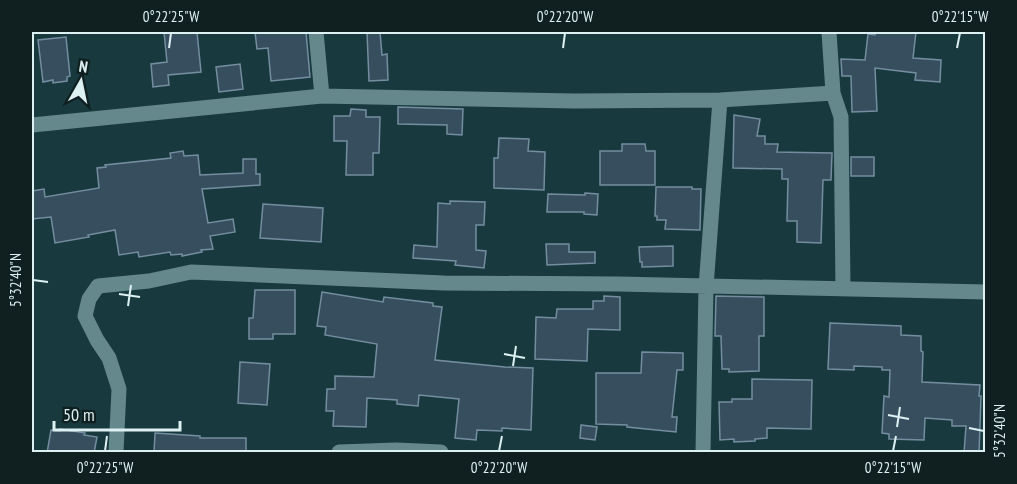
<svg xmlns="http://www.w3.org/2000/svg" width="1017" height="484" font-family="'PT Sans Narrow',sans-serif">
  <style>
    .building { fill: #374e5f; stroke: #748da0; stroke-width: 1.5 }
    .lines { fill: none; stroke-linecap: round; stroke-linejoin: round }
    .street { stroke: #64888c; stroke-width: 15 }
    .ticks { fill: none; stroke: #ddf0f2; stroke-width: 2 }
    .neatline { fill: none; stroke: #ddf0f2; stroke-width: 2 }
    .ticks-label { font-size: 15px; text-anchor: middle; fill: #ddf0f2 }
  </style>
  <rect width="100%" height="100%" fill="#183a3e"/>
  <path class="building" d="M164 32H197L201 72 168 75 169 85 153 87 151 64 167 62Z
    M255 32H306L310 77 271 81 268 48 257 49Z
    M367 32H380L382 55 387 54 388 80 369 81Z
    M875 32H916L913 58 941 60 940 82 915 80 916 73 875 68 877 111 852 112 851 76H842L841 59 865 60 868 34 875 35Z
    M66 37 70 76 67 77V81L53 83V80L43 82 38 40Z
    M240 64 243 89 219 92 216 67Z
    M398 107 463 109 462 135 447 134V125L398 124Z
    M351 109 366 110V117H380L379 153H373V175H346L347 141H334V116H350Z
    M734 115 760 119 757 136H765V144H778L777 152 832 153 831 180H823L821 243 797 242V221H787L788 179H782V169L733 168Z
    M499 138 529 139 528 151 545 152 544 190 494 188V158H498Z
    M622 144H645L646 151H655V185H600V151H622Z
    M183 151 184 156 198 155 200 175 243 173V159H256V174H260V185L202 189 208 223 233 219 235 232 210 236 213 249 201 250 202 252 182 256V254L171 255 170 252 139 257 138 252 119 255 115 230 88 235 89 237 55 243 51 217 32 219V191L44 189 45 197 99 188 97 168 106 167 105 165 171 158 170 153Z
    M851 157H874V176H851Z
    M656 187H692V189H701L700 230 665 229 666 220H657V216H655Z
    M585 193 598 194 597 215 584 214V212H547L548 194 585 195Z
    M450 201 485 202 484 225H476V250L486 251 484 268 455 265 456 261 413 258 414 245 437 247 438 203 450 204Z
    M263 204 323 208 321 242 260 238Z
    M546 244H569V252H595V263L547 265Z
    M673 246V266L642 267V262H640L639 247Z
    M255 290H295V334H273V339H249V318H253Z
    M322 292 383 302 384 297 433 303V306L442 307 435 360 505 367 533 368 531 430 502 428V431L477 430 476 440 455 438 459 399 419 395 418 406 397 404V400L367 398 366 427 333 426 334 411H326L327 389H335V376L374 377 377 344 325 335 326 327 317 326Z
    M604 296 620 297V330L588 329 587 361 535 359 536 317 556 318 557 309H593V301H604Z
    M716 296 764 297V336H759V371L729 372V369H722L721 336H715Z
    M830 323 901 326V335L921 336V351L923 352 922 382 980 385 979 396H981L979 453H964L966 426H952V420L925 418 924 440 889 439V434L882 433 884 396 889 397 890 370H882V367L854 366V370L828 369Z
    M642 352 683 353V370H677L672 417H677L676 432 627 427V425L596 424V373H641Z
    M240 362 270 364 267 405 238 403Z
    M752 379 812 380 811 429 767 428V438L755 439V441L734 442V439L720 440 719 402H732V399H752Z
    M581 425 597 427 595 440 580 438Z
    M60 429 85 433 84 435 97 437 94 453H47L51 430 60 431Z
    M155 433 200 436V438H246V453H154Z"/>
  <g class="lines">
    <path class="street" d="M316 32 322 96
      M829 32 833 93 841 117 843 288
      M32 125 322 96 574 101 720 100 833 93
      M116 452 119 389 109 358 97 340 85 316 89 299 98 286 149 281 191 272 444 283 619 284 986 292
      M339 452 396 450 441 452
      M703 452 706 287 720 100"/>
  </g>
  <path class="ticks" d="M169 48 171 33M563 48 565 33M957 48 960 33M33 280 48 282M119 294 140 297M128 306 131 285M504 354 525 358M513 366 516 346M888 415 909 419M897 427 900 407M969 428 984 431M105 451 107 436M499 451 502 436M893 451 896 436"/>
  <rect width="1017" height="484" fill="none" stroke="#101f20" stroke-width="66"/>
  <g transform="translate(81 81) rotate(9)" stroke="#101f20" stroke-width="4.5" paint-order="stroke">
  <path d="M0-4.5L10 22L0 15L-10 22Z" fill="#ddf0f2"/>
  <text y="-9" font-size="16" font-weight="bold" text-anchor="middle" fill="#ddf0f2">N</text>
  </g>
  <path d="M54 421v9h126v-9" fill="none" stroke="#ddf0f2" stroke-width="3"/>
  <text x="63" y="421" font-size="18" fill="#ddf0f2" stroke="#101f20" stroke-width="4.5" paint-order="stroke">50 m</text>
  <rect x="33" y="33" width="951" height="418" class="neatline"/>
  <g class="ticks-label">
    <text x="171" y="22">0°22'25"W</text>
    <text x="565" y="22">0°22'20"W</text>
    <text x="960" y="22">0°22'15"W</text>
    <text transform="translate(16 280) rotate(-90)" y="5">5°32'40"N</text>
    <text transform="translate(1000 431) rotate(-90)" y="5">5°32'40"N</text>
    <text x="105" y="473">0°22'25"W</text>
    <text x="499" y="473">0°22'20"W</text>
    <text x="893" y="473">0°22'15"W</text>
  </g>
</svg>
